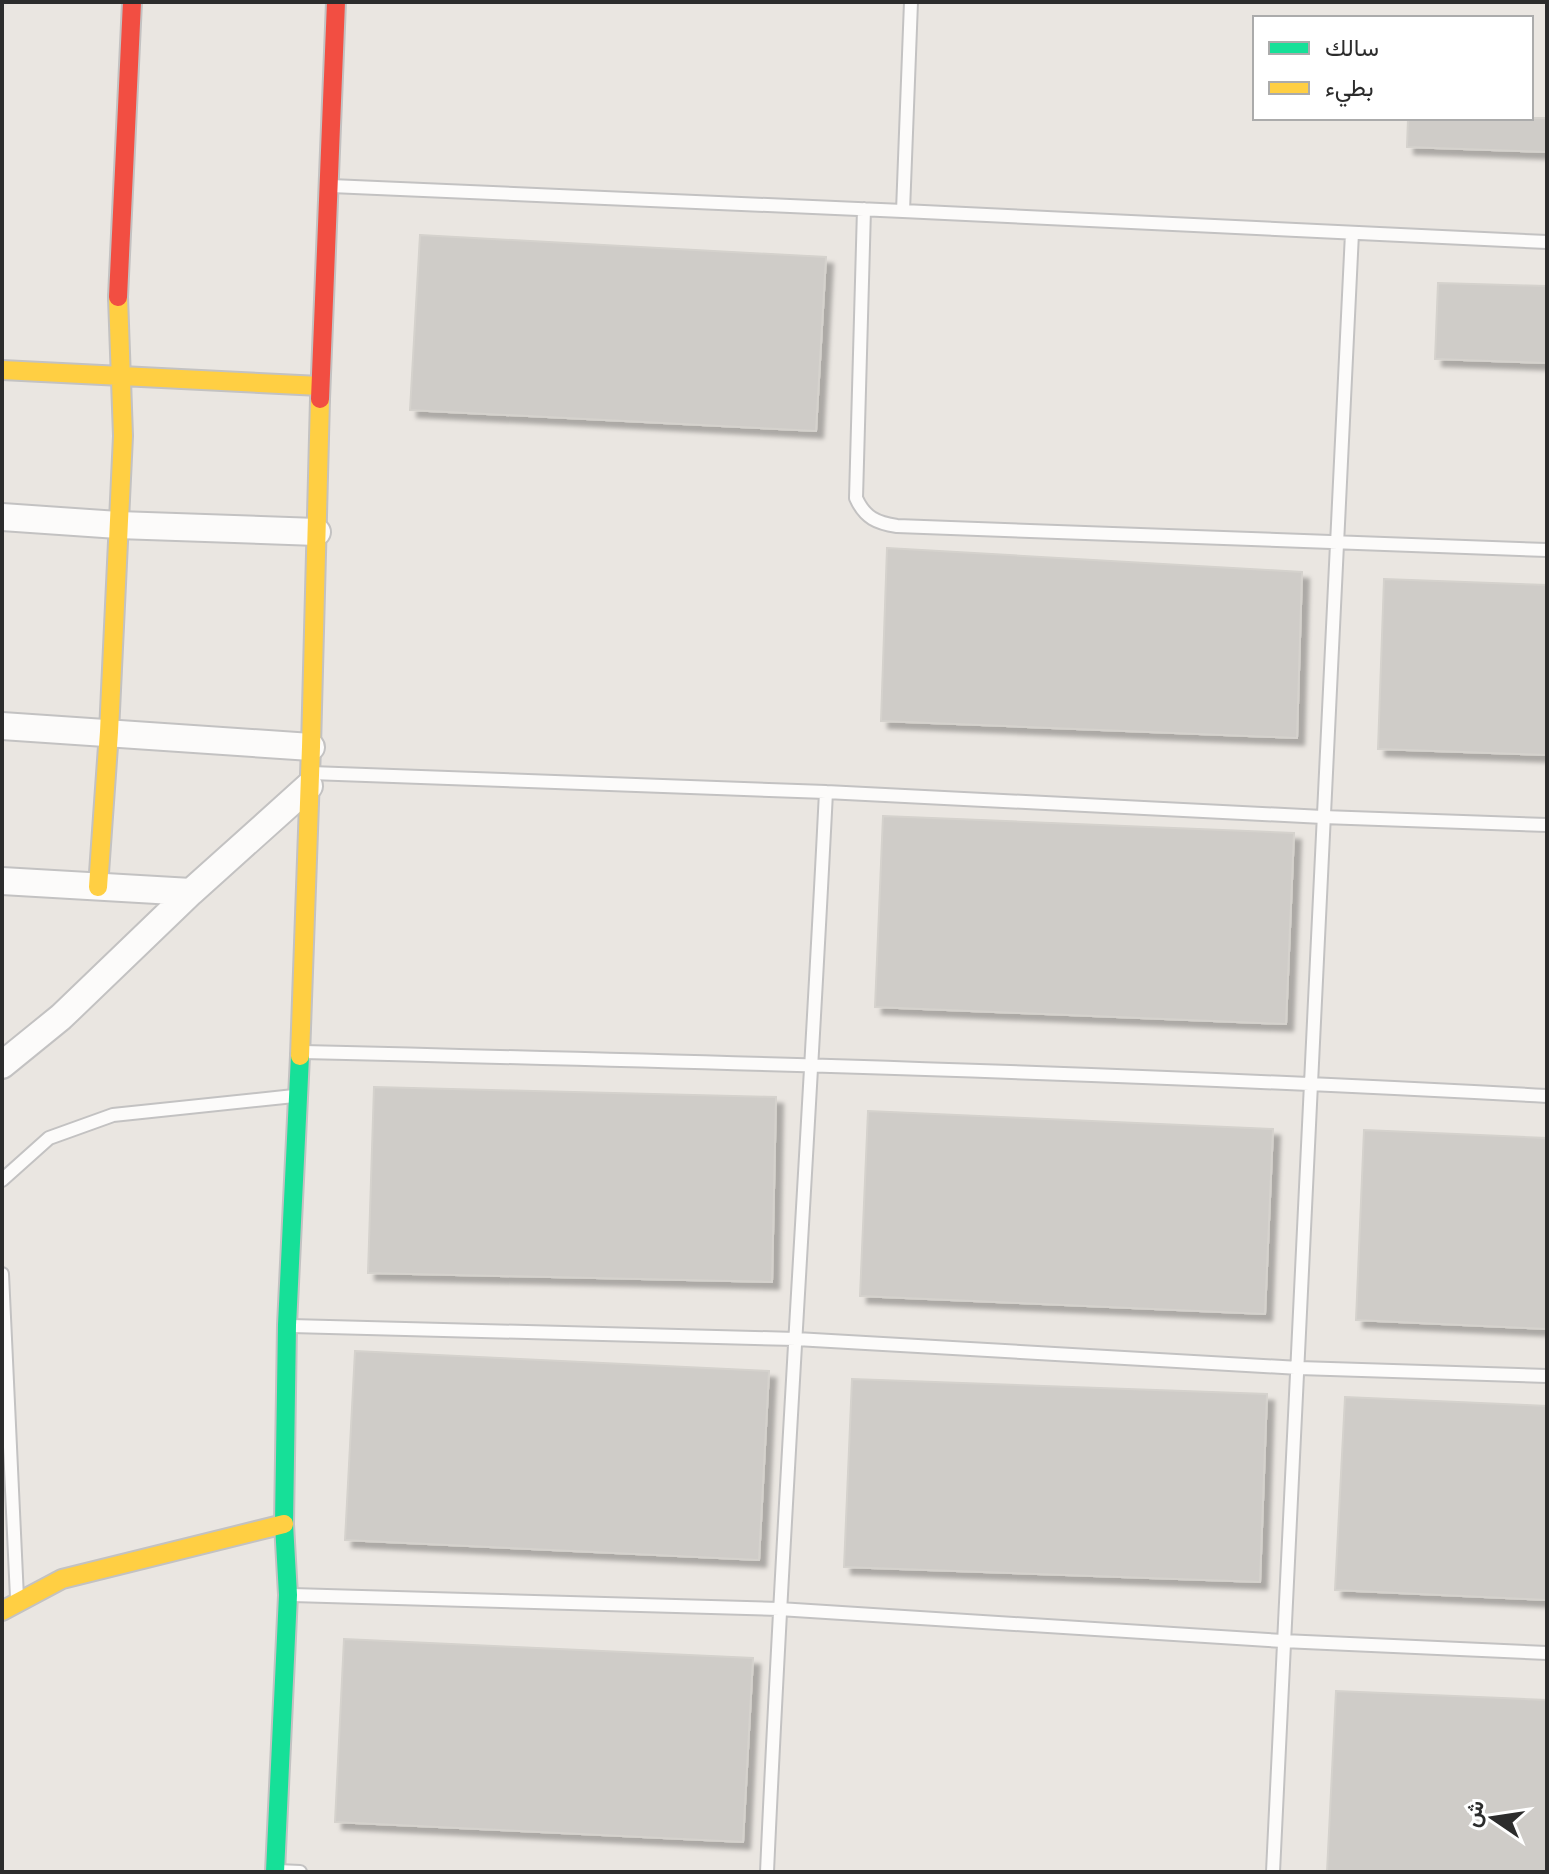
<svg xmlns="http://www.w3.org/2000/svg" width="1549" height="1874" font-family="Raleway,Vazirmatn,sans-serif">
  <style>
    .building { fill: #cfccc8; stroke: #d5d2cd; stroke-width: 2; filter: url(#shadow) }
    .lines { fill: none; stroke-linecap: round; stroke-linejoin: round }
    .lane-casing { stroke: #c3c2c2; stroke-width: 16 }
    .street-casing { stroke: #c3c2c2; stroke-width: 30 }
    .fast-casing { stroke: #c3c2c2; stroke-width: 22 }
    .slow-casing { stroke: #c3c2c2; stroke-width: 22 }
    .jam-casing { stroke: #c3c2c2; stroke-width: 22 }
    .lane { stroke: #fcfbfa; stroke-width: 12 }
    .street { stroke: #fcfbfa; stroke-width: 26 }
    .fast { stroke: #16e098; stroke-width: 18 }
    .slow { stroke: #ffcf43; stroke-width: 18 }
    .jam { stroke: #f24e42; stroke-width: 18 }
  </style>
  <defs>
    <filter id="shadow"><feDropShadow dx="7" dy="7" stdDeviation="2" flood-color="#0004"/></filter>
  </defs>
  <rect width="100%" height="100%" fill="#eae6e1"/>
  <path class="building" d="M1408 118H1547V152L1407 147Z
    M420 235 826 257 816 431 410 410Z
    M1438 283 1547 286V363L1435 359Z
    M887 548 1302 572 1297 738 881 721Z
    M1384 579 1547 585V755L1378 749Z
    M883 816 1294 833 1286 1024 875 1007Z
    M374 1087 776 1097 772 1282 368 1273Z
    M868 1111 1273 1129 1265 1314 860 1296Z
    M1364 1130 1547 1138V1329L1356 1320Z
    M355 1351 769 1371 759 1560 345 1540Z
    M852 1379 1267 1394 1260 1582 844 1567Z
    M1345 1397 1547 1406V1600L1335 1590Z
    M344 1639 753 1658 743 1842 335 1822Z
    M1336 1691 1547 1700V1872H1327Z"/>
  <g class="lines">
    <defs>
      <path id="lane" d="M331 186 903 211 1547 242
        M864 209 856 498C865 518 877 523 897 526L1547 550
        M903 211 911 2
        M311 773 826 792 1323 817 1547 825
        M303 1052C718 1062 1133 1073 1547 1096
        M2 1180 49 1138 113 1115 294 1096
        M2 1274 17 1598
        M291 1326 796 1339 1299 1368 1547 1376
        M292 1595 779 1609 1283 1641 1547 1653
        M278 1871 300 1872
        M767 1872C783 1512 808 1152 826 792
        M1273 1872 1352 233"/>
      <path id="street" d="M2 517 118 525 317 532
        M2 726 311 747
        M2 881 191 892
        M2 1065 61 1017 191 892 309 786"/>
      <path id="fast" d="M275 1872 288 1595 284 1524 287 1325 300 1056"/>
      <path id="slow" d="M2 370 320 386
        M98 887 109 732 123 436 118 297
        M300 1056 311 747 320 399
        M2 1611 62 1579 284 1524"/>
      <path id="jam" d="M118 297 132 2
        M320 399 336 2"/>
    </defs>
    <use href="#lane" class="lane-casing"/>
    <use href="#street" class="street-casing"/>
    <use href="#fast" class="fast-casing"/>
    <use href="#slow" class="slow-casing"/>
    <use href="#jam" class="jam-casing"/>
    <use href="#lane" class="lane"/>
    <use href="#street" class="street"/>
    <use href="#fast" class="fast"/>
    <use href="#slow" class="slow"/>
    <use href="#jam" class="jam"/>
  </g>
  <rect width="1549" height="1874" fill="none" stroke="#2c2c2c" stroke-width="8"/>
  <rect x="1253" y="16" width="280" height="104" fill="#ffffff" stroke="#ababab" stroke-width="2"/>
  <rect x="1269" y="42" width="40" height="12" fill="#16e098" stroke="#ababab" stroke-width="2"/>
  <text x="1325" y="56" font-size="24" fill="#2c2c2c">سالك</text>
  <rect x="1269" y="82" width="40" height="12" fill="#ffcf43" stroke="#ababab" stroke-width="2"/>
  <text x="1325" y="96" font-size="24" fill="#2c2c2c">بطيء</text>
  <g transform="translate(1493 1818) rotate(283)" stroke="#ffffff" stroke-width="6" paint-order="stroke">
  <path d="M0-6L14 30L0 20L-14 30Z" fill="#2c2c2c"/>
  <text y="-12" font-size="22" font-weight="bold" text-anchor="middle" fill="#2c2c2c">ش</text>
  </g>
</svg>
